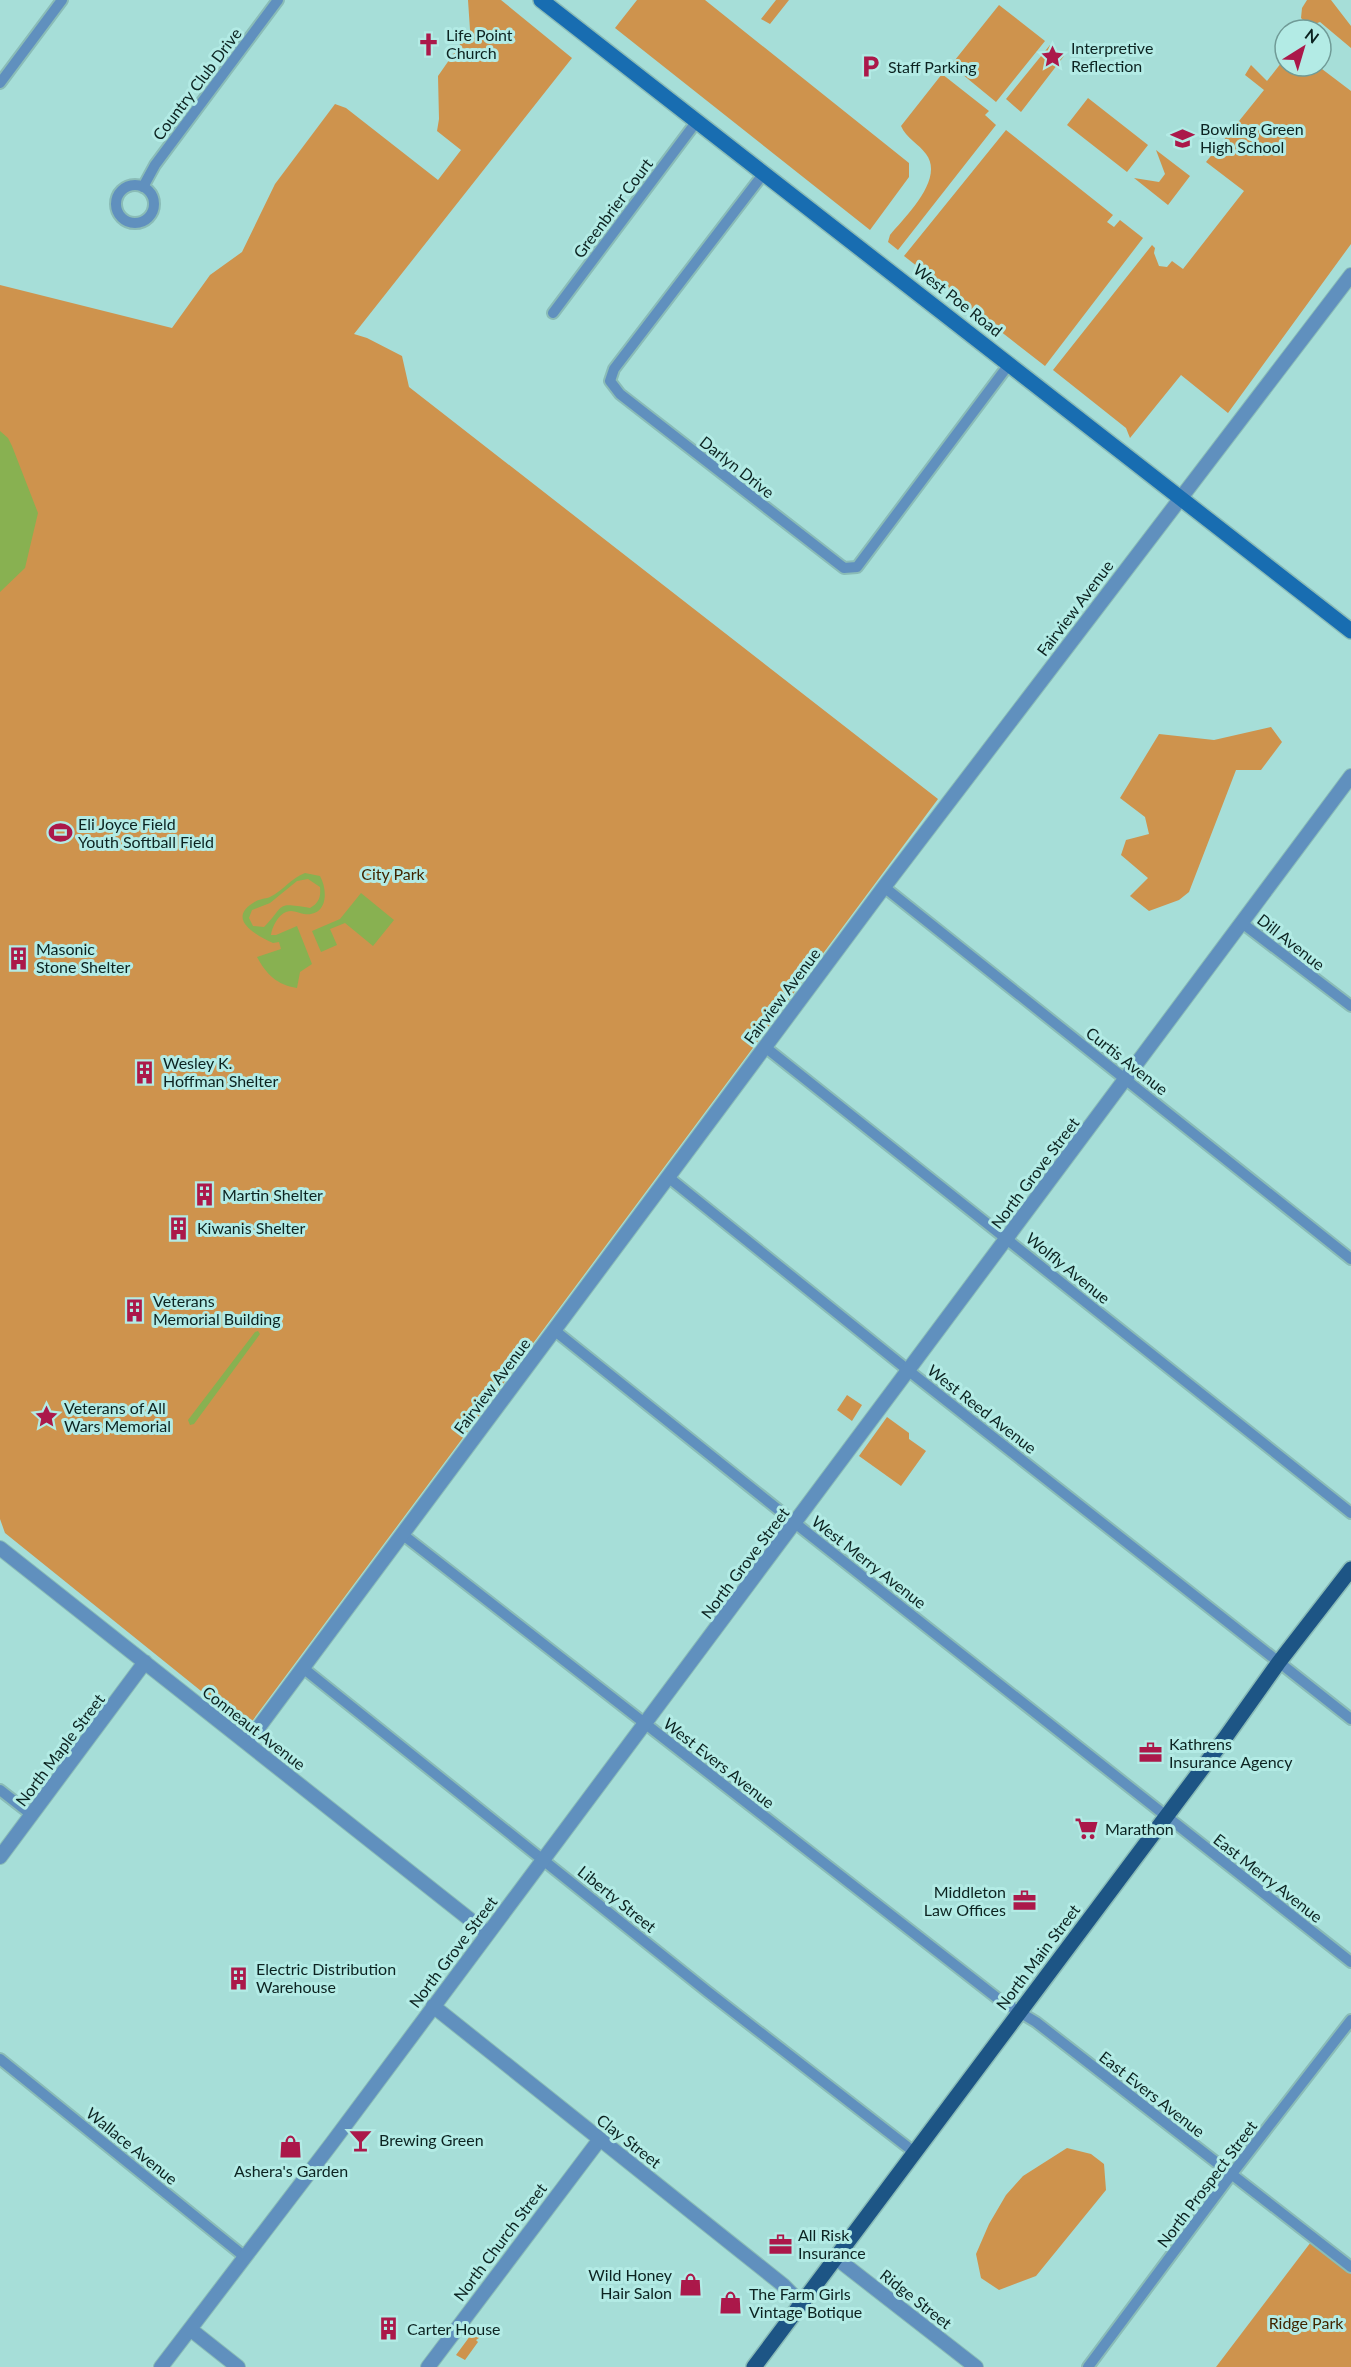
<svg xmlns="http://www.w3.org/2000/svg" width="1351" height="2367" font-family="Lato,sans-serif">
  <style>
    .green { fill: #ce934d }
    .water { fill: #88b151; fill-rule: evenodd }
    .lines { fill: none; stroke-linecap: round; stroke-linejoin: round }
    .minor-casing { stroke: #8abcb7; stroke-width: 14 }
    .tertiary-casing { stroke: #8abcb7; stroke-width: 16 }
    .secondary-casing { stroke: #8abcb7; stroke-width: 18 }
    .primary-casing { stroke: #8abcb7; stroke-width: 18 }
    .minor { stroke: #6090be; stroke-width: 10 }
    .tertiary { stroke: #6090be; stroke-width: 14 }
    .secondary { stroke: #186db1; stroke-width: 15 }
    .primary { stroke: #1d5585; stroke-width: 15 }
    .labels { text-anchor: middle; stroke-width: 6; stroke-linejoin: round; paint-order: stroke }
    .poi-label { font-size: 16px; fill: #0c2321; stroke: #b3ebe5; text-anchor: start }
    .street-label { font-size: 16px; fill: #0c2321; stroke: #b3ebe5 }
    .park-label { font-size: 16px; fill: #412500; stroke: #b3ebe5 }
  </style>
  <rect width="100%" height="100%" fill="#a6ded8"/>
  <path class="green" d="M468 0H501L572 58 354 334 367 338 402 356 409 387 938 799 247 1728 5 1533 0 1519V285L172 328 210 275 242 252 275 184 335 104 346 108 438 180 461 150 437 131 439 119 438 76 470 30Z
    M637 0H705L909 163V177L870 230 615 28Z
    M776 0H789L770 24 761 19Z
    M1307 0H1331L1351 26V48L1320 22 1309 26 1301 18 1302 8Z
    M999 5 1045 41 996 102 951 65Z
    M1050 45 1064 56 1021 112 1006 99Z
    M1285 58V66H1318L1351 91V244L1228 413 1181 375 1130 438 1126 428 1053 370 1152 245 1155 248 1154 253 1159 266 1167 267 1172 261 1183 269 1244 191 1206 162 1264 90 1245 75 1251 65 1267 81Z
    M942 74 989 111 985 115 996 125 898 250 888 242 890 235C905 217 945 179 926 154 919 144 906 138 901 126Z
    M1088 98 1148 145 1127 172 1067 125Z
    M1006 130 1113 215 1107 222 1114 227 1120 220 1143 238 1045 366 904 256Z
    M1156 150 1190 176 1168 205 1134 178 1159 182 1165 174Z
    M1271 727 1282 742 1261 770H1236L1189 892 1179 900 1149 911 1130 896 1148 878 1121 855 1126 840 1149 834 1145 817 1120 798 1159 734 1214 740Z
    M847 1395 862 1405 852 1421 837 1410Z
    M887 1417 909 1433V1439L926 1451 901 1486 859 1456Z
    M1067 2148 1091 2154 1104 2164 1106 2190 1036 2276 999 2290 981 2278 976 2254 989 2224 1006 2195 1023 2176Z
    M1314 2238 1351 2267V2367H1216Z
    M476 2328 485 2334 476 2340 478 2342 465 2360 456 2355Z"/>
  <path class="water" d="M0 431 8 438 12 446 38 513 25 568 0 592Z
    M305 873 320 876C328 890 328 917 304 914 298 913 293 909 286 912 278 915 272 927 271 935H276L297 926 312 964 300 972 297 988C277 985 266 974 257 957L281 949 279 942 273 943C258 936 226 920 253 903 258 899 265 899 270 897 284 890 291 878 305 873ZM308 879 320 887C321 897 319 903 310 908 274 902 286 905 264 927L253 926 249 918 252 910 270 903 297 881Z
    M361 893 394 920 373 946 345 923 330 929 337 945 321 952 312 931 340 919Z
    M258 1331 260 1334 194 1424 190 1425 188 1420 255 1332Z"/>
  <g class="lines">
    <defs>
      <path id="minor" d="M0 83 62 0
        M764 173 614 369 610 381 620 394 844 568 857 567 1010 363
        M116 204a19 19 0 1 1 38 0a19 19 0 1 1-38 0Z
        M143 187 155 165 278 0
        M553 313 697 121
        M884 887 1351 1259
        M1242 923 1351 1006
        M765 1047 1351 1513
        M668 1177 914 1375 1351 1719
        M554 1330 795 1523 1351 1962
        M402 1534 1001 2001 1036 2022 1351 2267
        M303 1668 708 1992 914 2152
        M0 1790 32 1815
        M0 2059 245 2257
        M1088 2367 1231 2175 1351 2020"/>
      <path id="tertiary" d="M0 1548 487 1933
        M247 1743 884 887 1351 275
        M0 1857 145 1662
        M433 2006 783 2285 802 2304
        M836 2258 976 2367
        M190 2329 238 2367
        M161 2367 332 2143 1351 776
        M428 2367 600 2139"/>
      <path id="secondary" d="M541 0 1351 631"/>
      <path id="primary" d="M754 2367 1225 1738 1279 1662 1351 1569"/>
    </defs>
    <use href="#minor" class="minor-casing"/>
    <use href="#tertiary" class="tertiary-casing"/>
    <use href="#secondary" class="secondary-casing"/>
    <use href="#primary" class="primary-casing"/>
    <use href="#minor" class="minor"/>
    <use href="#tertiary" class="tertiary"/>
    <use href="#secondary" class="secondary"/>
    <use href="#primary" class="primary"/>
  </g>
  <defs>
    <symbol id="church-bare" viewBox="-9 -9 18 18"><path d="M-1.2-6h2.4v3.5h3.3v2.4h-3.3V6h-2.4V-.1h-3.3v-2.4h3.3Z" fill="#ab184a" stroke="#b3ebe5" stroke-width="2.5" paint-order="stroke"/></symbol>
    <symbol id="sight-bare" viewBox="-9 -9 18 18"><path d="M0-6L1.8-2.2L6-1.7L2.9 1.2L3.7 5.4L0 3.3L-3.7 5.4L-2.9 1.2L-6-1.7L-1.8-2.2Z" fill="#ab184a" stroke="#b3ebe5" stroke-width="2.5" paint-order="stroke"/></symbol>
    <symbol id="parking-bare" viewBox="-9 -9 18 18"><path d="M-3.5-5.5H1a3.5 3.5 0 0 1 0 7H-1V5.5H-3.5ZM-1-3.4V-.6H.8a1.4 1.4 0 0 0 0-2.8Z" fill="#ab184a" stroke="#b3ebe5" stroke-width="2.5" paint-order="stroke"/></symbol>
    <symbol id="school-bare" viewBox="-9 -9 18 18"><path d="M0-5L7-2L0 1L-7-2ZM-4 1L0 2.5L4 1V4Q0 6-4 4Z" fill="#ab184a" stroke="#b3ebe5" stroke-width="2.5" paint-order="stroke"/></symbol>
    <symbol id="stadium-bare" viewBox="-9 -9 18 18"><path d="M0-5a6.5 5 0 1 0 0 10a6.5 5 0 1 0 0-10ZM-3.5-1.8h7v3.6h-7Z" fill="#ab184a" stroke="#b3ebe5" stroke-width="2.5" paint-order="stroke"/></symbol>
    <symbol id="building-bare" viewBox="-9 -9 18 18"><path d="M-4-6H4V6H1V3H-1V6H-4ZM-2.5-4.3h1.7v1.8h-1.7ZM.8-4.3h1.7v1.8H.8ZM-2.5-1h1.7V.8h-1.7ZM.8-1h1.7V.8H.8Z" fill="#ab184a" stroke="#b3ebe5" stroke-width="2.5" paint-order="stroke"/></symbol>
    <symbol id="office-bare" viewBox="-9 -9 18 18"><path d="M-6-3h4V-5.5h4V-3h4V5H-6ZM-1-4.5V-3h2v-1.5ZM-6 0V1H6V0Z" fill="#ab184a" stroke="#b3ebe5" stroke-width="2.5" paint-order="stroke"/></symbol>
    <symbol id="supermarket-bare" viewBox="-9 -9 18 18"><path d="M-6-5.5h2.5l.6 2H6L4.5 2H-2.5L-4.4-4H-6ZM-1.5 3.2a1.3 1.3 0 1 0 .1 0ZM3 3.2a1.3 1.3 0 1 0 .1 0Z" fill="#ab184a" stroke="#b3ebe5" stroke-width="2.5" paint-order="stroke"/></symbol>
    <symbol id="bar-bare" viewBox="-9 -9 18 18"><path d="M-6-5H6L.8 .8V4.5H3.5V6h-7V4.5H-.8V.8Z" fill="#ab184a" stroke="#b3ebe5" stroke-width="2.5" paint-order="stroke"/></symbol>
    <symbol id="shop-bare" viewBox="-9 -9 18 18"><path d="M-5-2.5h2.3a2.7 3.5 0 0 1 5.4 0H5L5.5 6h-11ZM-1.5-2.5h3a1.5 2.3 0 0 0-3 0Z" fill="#ab184a" stroke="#b3ebe5" stroke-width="2.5" paint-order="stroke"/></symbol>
  </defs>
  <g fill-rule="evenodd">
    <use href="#church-bare" x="412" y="28" width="33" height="33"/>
    <use href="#sight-bare" x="1036" y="40" width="33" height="33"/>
    <use href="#parking-bare" x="854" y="50" width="33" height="33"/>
    <use href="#school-bare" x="1166" y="122" width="33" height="33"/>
    <use href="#stadium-bare" x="44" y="816" width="33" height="33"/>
    <use href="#building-bare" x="2" y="942" width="33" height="33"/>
    <use href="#building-bare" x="128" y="1056" width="33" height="33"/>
    <use href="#building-bare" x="188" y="1178" width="33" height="33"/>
    <use href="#building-bare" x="162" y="1212" width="33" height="33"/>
    <use href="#building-bare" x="118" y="1294" width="33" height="33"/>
    <use href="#sight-bare" x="30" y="1400" width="33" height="33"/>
    <use href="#office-bare" x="1134" y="1736" width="33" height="33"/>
    <use href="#supermarket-bare" x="1070" y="1812" width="33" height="33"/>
    <use href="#office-bare" x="1008" y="1884" width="33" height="33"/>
    <use href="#building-bare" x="222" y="1962" width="33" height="33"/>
    <use href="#bar-bare" x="344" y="2124" width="33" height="33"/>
    <use href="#shop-bare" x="274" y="2130" width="33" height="33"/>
    <use href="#office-bare" x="764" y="2228" width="33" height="33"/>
    <use href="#shop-bare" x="674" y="2268" width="33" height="33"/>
    <use href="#shop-bare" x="714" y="2286" width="33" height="33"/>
    <use href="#building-bare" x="372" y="2312" width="33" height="33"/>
  </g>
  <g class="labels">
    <g class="poi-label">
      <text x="446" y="41">Life Point<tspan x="446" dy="18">Church</tspan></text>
      <text x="1071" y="54">Interpretive<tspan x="1071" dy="18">Reflection</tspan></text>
      <text x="888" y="73">Staff Parking</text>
      <text x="1200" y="135">Bowling Green<tspan x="1200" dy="18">High School</tspan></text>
      <text x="78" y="830">Eli Joyce Field<tspan x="78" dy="18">Youth Softball Field</tspan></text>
      <text x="36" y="955">Masonic<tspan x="36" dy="18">Stone Shelter</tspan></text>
      <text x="163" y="1069">Wesley K.<tspan x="163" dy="18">Hoffman Shelter</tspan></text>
      <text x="222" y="1201">Martin Shelter</text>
      <text x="197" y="1234">Kiwanis Shelter</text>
      <text x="153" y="1307">Veterans<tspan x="153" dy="18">Memorial Building</tspan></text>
      <text x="64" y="1414">Veterans of All<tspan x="64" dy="18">Wars Memorial</tspan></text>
      <text x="1169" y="1750">Kathrens<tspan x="1169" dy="18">Insurance Agency</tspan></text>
      <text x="1105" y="1835">Marathon</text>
      <text x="1006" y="1898" text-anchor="end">Middleton<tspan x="1006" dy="18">Law Offices</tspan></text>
      <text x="256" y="1975">Electric Distribution<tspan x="256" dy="18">Warehouse</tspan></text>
      <text x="379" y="2146">Brewing Green</text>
      <text x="291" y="2177" text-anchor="middle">Ashera's Garden</text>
      <text x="798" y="2241">All Risk<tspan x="798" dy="18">Insurance</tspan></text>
      <text x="672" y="2281" text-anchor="end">Wild Honey<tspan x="672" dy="18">Hair Salon</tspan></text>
      <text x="749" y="2300">The Farm Girls<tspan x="749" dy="18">Vintage Botique</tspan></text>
      <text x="407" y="2335">Carter House</text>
    </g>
    <g class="street-label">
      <text transform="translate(197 84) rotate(-53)" y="6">Country Club Drive</text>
      <text transform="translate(613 208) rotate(-53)" y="6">Greenbrier Court</text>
      <text transform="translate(958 300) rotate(38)" y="6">West Poe Road</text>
      <text transform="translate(737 467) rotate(38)" y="6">Darlyn Drive</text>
      <text transform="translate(1075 608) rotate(-53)" y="6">Fairview Avenue</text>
      <text transform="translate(1291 942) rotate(38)" y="6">Dill Avenue</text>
      <text transform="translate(782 996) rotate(-53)" y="6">Fairview Avenue</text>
      <text transform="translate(1127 1061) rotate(38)" y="6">Curtis Avenue</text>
      <text transform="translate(1035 1173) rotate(-53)" y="6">North Grove Street</text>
      <text transform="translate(1068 1268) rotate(39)" y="6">Wolfly Avenue</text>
      <text transform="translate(492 1386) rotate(-53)" y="6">Fairview Avenue</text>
      <text transform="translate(982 1409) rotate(38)" y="6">West Reed Avenue</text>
      <text transform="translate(869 1562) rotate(38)" y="6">West Merry Avenue</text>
      <text transform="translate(745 1563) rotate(-53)" y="6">North Grove Street</text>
      <text transform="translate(254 1728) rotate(38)" y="6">Conneaut Avenue</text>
      <text transform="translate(60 1750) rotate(-53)" y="6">North Maple Street</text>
      <text transform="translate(719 1763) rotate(38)" y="6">West Evers Avenue</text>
      <text transform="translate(1268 1878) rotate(38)" y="6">East Merry Avenue</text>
      <text transform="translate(617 1899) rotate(39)" y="6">Liberty Street</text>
      <text transform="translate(453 1952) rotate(-53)" y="6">North Grove Street</text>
      <text transform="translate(1038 1957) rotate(-53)" y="6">North Main Street</text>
      <text transform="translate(1152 2094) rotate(38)" y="6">East Evers Avenue</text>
      <text transform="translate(629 2141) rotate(38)" y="6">Clay Street</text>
      <text transform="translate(132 2146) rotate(39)" y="6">Wallace Avenue</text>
      <text transform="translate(1207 2184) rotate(-53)" y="6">North Prospect Street</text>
      <text transform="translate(500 2242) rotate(-53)" y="6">North Church Street</text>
      <text transform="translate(916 2299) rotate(38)" y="6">Ridge Street</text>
    </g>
    <g class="park-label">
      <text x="393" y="880">City Park</text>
      <text x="1306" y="2329">Ridge Park</text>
    </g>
  </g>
  <g transform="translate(1303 48) rotate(37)"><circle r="28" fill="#b3ebe5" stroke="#709b97" stroke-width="1.5"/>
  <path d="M0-4.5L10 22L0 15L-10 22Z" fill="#ab184a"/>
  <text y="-9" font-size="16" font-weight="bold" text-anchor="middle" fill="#0c2321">N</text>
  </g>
</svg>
